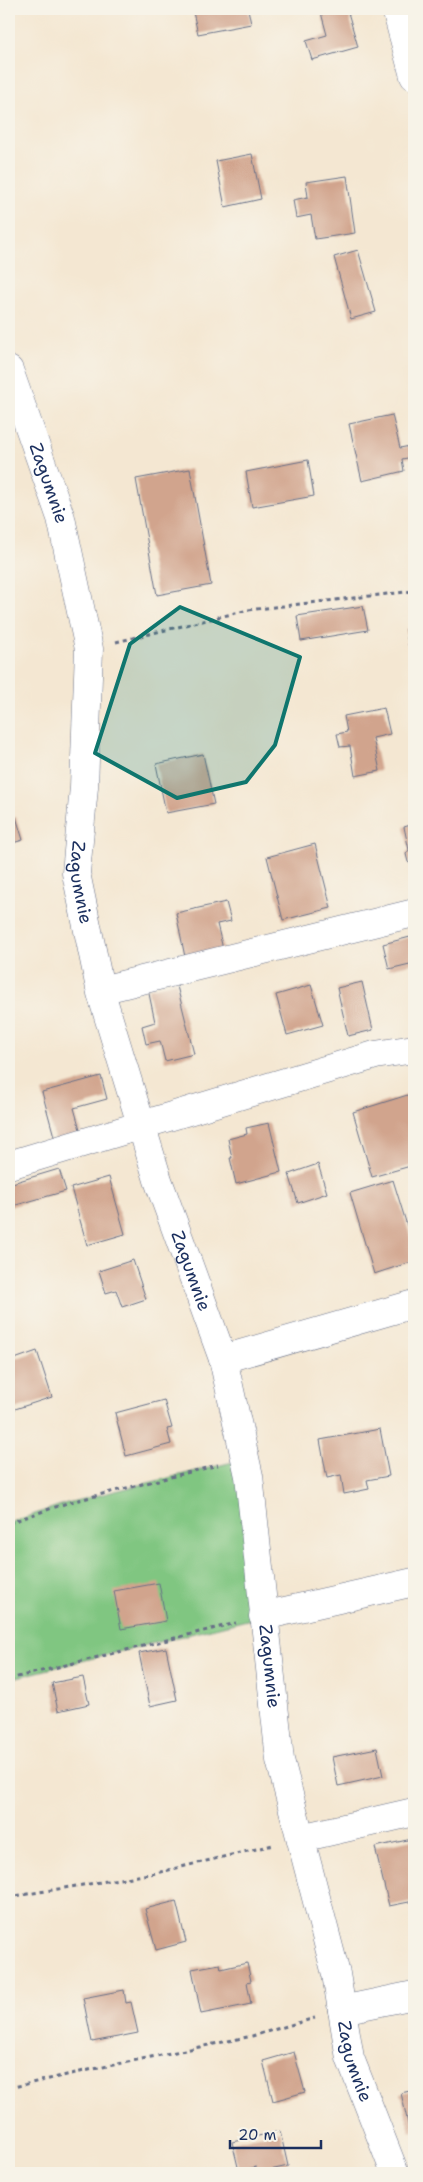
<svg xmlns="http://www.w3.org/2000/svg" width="423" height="2182" font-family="'Shantell Sans',sans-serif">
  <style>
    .green { fill: #80c681; stroke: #4e7a70 }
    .building { fill: #d1a48d }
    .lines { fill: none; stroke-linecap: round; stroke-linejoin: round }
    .minor-casing { stroke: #676f87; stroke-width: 29 }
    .path { stroke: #676f87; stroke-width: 3; stroke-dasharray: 4 4; stroke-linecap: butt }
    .minor { stroke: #fff; stroke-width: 28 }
    .marked { fill: #0f766e; fill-opacity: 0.2; stroke: #0f766e; stroke-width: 4; stroke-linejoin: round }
    .labels { text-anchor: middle; stroke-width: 4; stroke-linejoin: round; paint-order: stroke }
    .street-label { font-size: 18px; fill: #1b2f5e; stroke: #f7f3e8 }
  </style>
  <rect width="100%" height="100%" fill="#f7f3e8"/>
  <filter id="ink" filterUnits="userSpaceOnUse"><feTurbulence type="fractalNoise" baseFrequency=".02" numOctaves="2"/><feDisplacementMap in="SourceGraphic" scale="10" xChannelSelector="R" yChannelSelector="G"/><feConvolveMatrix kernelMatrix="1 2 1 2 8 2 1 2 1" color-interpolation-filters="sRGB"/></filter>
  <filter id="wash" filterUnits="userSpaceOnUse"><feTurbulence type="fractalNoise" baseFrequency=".0096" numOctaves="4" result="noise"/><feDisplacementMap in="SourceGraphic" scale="20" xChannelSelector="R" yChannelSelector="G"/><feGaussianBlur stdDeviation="1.12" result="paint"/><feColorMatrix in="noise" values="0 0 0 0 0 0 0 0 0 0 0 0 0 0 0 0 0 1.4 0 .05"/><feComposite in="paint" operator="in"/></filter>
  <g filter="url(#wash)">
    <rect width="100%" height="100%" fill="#f4e7d2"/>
    <path class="green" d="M245 1459 263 1616 9 1679V1523L67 1503Z"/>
    <g id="blocks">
      <path class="building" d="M208 9H248L251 24 198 34 193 12Z
        M320 9H347L358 47 312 60 306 41 327 35Z
        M252 154 261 199 225 207 216 161Z
        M347 176 355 233 315 239 311 215 296 218 293 200 308 197 306 182Z
        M358 250 376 312 351 319 334 257Z
        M392 415 400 448 410 446 413 457 402 459 404 471 362 481 349 424Z
        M308 460 314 496 252 507 246 472Z
        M190 469 211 585 157 595 136 479Z
        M363 606 368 630 301 641 297 616Z
        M414 628V644L408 645 406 629Z
        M384 708 390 734 373 738 380 771 355 776 350 746 340 747 337 734 347 732 344 716Z
        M203 754 214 804 166 813 156 764Z
        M16 817 23 840 9 844V819Z
        M414 824V867L408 862 406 854 409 850 404 827Z
        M315 844 331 908 283 920 267 857Z
        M226 902 231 921 217 924 223 949 185 957 176 913Z
        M414 936V963L389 969 383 944Z
        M176 982 194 1054 165 1061 160 1041 146 1044 142 1026 155 1022 148 989Z
        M362 982 373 1030 348 1036 337 988Z
        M311 985 323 1025 287 1035 276 995Z
        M101 1076 107 1099 74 1108 81 1133 55 1140 42 1092Z
        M414 1093V1165L372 1177 353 1112Z
        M269 1123 281 1172 236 1184 230 1158H232L228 1139 247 1134 246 1128Z
        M318 1164 327 1193 298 1203 289 1174Z
        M59 1169 66 1191 9 1207V1184Z
        M109 1177 125 1234 87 1245 71 1188Z
        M393 1180 414 1248V1261L374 1274 350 1193Z
        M133 1260 146 1299 122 1307 116 1290 106 1293 99 1271Z
        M37 1351 52 1397 9 1411V1361Z
        M164 1400 172 1428 167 1429 171 1444 126 1456 115 1413Z
        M380 1429 389 1476 367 1480 369 1489 344 1494 341 1475 327 1478 320 1440Z
        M159 1583 166 1621 121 1629 114 1591Z
        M166 1648 177 1700 150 1706 139 1653Z
        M83 1677 89 1704 58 1711 52 1683Z
        M377 1748 383 1776 338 1786 332 1757Z
        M412 1839 414 1901 389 1906 375 1847Z
        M176 1901 186 1942 156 1950 145 1909Z
        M247 1963 251 1981 247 1982 251 2004 201 2014 192 1969 220 1964 221 1969Z
        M124 1990 126 2003 131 2002 138 2033 92 2042 83 1998Z
        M294 2052 305 2092 273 2101 263 2061Z
        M414 2090V2131L410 2132 401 2093Z
        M280 2131 288 2166 270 2170 268 2173H256V2167L239 2171 232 2142Z"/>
    </g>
  </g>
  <g filter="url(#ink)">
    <use href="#blocks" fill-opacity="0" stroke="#676f87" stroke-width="1"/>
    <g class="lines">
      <defs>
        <g id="minor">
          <path d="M396 9 414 76"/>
          <path id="s1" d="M9 370 61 518 89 649 84 787 76 873 101 993 158 1180 223 1359 249 1476 280 1760 336 1974 350 2058 395 2173"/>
          <path d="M101 990 414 913"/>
          <path d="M9 1165 375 1055 414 1049"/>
          <path d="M223 1359 414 1304"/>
          <path d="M263 1616 414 1582"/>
          <path d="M301 1838 414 1812"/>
          <path d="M342 2010 414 1995"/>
        </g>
      </defs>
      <use href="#minor" class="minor-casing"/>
      <path class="path" d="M116 642 248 610 414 591
        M9 1523 67 1503 218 1465
        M9 1679 236 1623
        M9 1897 156 1873 273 1845
        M9 2088 89 2070 252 2036 315 2018"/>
      <use href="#minor" class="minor"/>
    </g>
  </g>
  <path class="marked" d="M180 607 300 657 275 745 246 782 177 798 95 753 130 644Z"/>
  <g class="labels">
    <g class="street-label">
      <text dy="6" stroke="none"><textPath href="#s1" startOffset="120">Zagumnie</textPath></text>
      <text dy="6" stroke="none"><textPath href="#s1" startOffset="525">Zagumnie</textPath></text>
      <text dy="6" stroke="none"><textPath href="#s1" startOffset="930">Zagumnie</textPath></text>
      <text dy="6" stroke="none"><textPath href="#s1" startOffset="1335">Zagumnie</textPath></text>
      <text dy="6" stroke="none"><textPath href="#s1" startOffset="1740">Zagumnie</textPath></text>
    </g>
  </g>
  <rect width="423" height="2182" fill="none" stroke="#f7f3e8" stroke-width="30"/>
  <path d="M230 2140v8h91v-8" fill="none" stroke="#1b2f5e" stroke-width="2.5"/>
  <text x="238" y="2140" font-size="15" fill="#1b2f5e" stroke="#f7f3e8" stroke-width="4" paint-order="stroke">20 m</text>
</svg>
